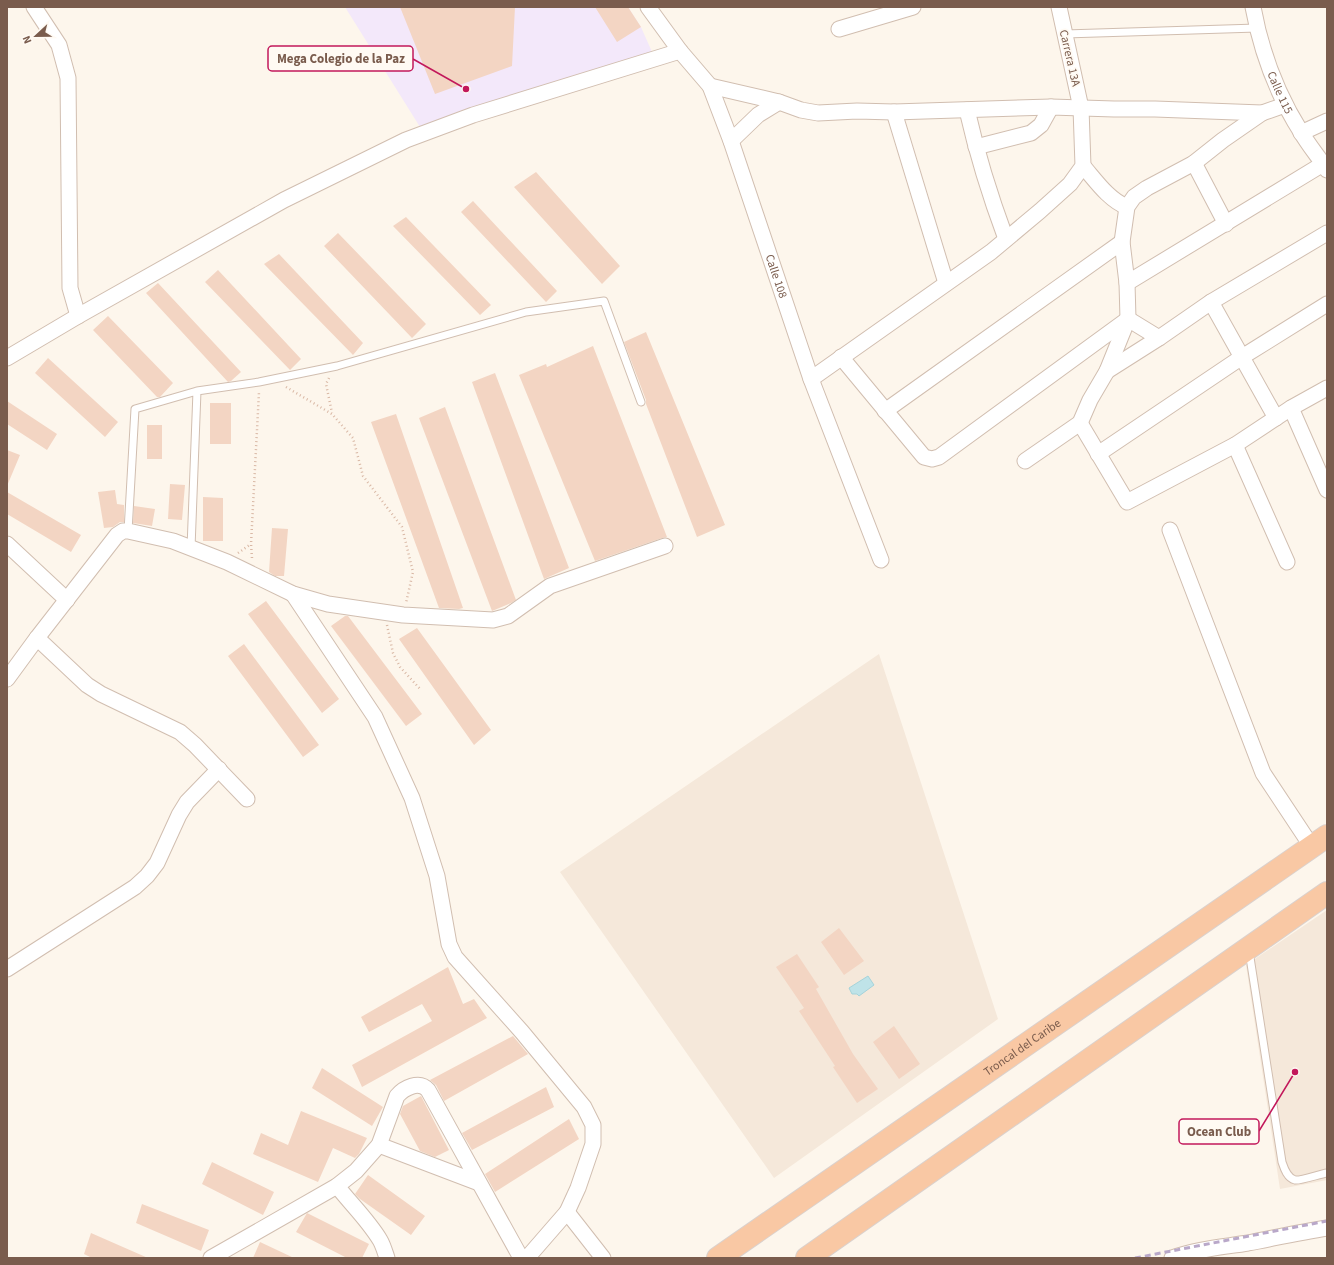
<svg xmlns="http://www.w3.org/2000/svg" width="1334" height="1265" font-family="'Source Sans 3',sans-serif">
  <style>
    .residential { fill: #f5e8da }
    .education { fill: #f3e8fa }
    .water { fill: #bfe3e8; stroke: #a5d3da }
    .building { fill: #f3d5c3 }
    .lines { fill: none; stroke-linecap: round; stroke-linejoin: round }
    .service-casing { stroke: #d1beb0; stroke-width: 9 }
    .minor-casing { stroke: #d1beb0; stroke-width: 17 }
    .trunk-casing { stroke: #dad1cd; stroke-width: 24 }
    .path { stroke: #d9b8a5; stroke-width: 2.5; stroke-dasharray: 1 3; stroke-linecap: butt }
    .service { stroke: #fff; stroke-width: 7 }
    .minor { stroke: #fff; stroke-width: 15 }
    .trunk { stroke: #f9c8a4; stroke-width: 22 }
    .rail { stroke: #b9a8c9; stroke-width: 3; stroke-dasharray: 6 4; stroke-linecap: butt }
    .labels { text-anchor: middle; stroke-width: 3.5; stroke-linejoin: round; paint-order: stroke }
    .street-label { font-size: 12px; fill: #7a5c4d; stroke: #fffaf3 }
    .leader { fill: none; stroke: #c2185b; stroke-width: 1.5 }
    .callout-dot { fill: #c2185b; stroke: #fffaf3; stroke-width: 1.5 }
    .callout { fill: #fffaf3; stroke: #c2185b; stroke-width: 1.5 }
    .callout-label { font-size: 13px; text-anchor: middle; font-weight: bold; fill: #7a5c4d }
  </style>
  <rect width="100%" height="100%" fill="#fdf6ec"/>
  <path class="residential" d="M879 654 998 1019 774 1178 560 872Z
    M1327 910V1180L1280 1189 1246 965Z"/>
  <path class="education" d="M345 7H628L641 27 652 52 420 127Z"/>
  <path class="water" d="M868 976 874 985 859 996 857 994H852L849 988Z"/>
  <path class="building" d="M400 7H515L512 66 435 94Z
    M595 7H628L641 27 617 42Z
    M536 172 620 266 602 284 514 187Z
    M473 201 557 291 546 302 461 212Z
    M406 217 491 305 480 315 393 226Z
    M338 233 426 324 412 338 324 246Z
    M279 254 363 343 353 355 264 264Z
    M218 270 301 359 290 370 205 282Z
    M158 283 241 372 231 381 228 382 146 293Z
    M108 316 173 383 160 397H157L93 330Z
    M646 332 725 525 697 537 646 404V400L624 342Z
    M593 346 667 537 662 538 595 561 519 375 546 364 547 367Z
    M48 358 118 422 105 437 35 373Z
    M495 373 569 568 544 579 472 382Z
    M7 401 57 434 47 450 7 424Z
    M210 403H231V444H210Z
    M445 407 516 600 511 603 492 611 419 418Z
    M396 414 463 608 459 609 439 608 371 422Z
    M147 425H162V459H147Z
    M7 450 20 455 7 486Z
    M170 484 185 485 182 520 168 519Z
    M115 490 117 504 124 505V522H120L113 527 104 528 98 492Z
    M7 492 81 535 71 552 7 514Z
    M203 497 223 498V541H203Z
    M134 506 155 509 152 526 133 523Z
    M272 528 288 529 284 576H275L269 572Z
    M266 601 339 699 322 713 248 614Z
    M345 616H348L422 714 406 726 331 626Z
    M417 628 491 730 474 745 399 639Z
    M244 644 319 745 303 757 228 656Z
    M839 928 864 961 844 975 821 942Z
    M797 954 819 987 816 989 853 1054 878 1089 857 1103 833 1067 835 1066 799 1011 804 1008 776 967Z
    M448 967 463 1004 474 999 487 1018 362 1087 352 1065 432 1021 422 1004 369 1032 361 1017Z
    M894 1026 920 1064 899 1079 873 1042Z
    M513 1036 528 1054 444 1101 436 1085 430 1080Z
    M322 1068 383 1107 372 1126 312 1088Z
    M546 1087 554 1107 472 1150 462 1133Z
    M421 1096 449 1150 435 1157 420 1151 400 1114 403 1106Z
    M301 1111 367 1138 359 1154 355 1158 333 1148 318 1182 253 1154 261 1133 288 1145Z
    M569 1119 579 1139 495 1192 485 1174Z
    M212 1162 274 1192 263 1215 202 1184Z
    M368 1175 425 1216 411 1235 360 1199 355 1194Z
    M142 1204 209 1230 201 1251 136 1223Z
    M307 1213 369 1244 362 1258H347L296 1232Z
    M91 1233 148 1258H92L84 1254Z
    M260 1242 294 1258H253Z"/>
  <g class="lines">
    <defs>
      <path id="service" d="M1065 34 1257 28
        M128 531 135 409 197 391 259 382 337 366 526 312 604 301 641 402
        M191 548 197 391
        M1249 951 1282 1162C1284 1168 1287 1178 1295 1180 1300 1181 1320 1174 1327 1173"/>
      <g id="minor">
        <path d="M34 7 59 45 68 78 70 288 78 316"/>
        <path id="s1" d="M648 7 680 51 710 86 731 141 811 379 881 560"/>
        <path id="s2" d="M1253 7C1261 51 1277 94 1301 132 1309 146 1319 157 1327 170"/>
        <path d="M839 29 913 7"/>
        <path d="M710 86 779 102 801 110 818 113 857 111 894 112 1051 107 1114 109H1155L1262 113 1285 105"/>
        <path d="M967 110C977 154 990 196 1006 239"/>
        <path d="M894 112 946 283"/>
        <path d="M1301 133 1327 121"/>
        <path d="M731 141 758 115 779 102"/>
        <path d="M976 147 1031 133 1041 125 1051 107"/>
        <path d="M1194 163 1226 224"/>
        <path d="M1083 166C1096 181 1109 200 1127 207"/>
        <path d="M1127 283 1323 164"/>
        <path d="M1211 302 1276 418"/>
        <path d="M841 357 924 457 932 459 939 457 1128 319 1159 338"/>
        <path d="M7 358 78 316 284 200 406 140 473 115 680 51"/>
        <path d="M1107 371 1159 338 1211 302 1327 233"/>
        <path d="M811 379 991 252 1040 211 1070 184 1083 166 1081 108 1059 7"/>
        <path d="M1291 408 1327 490"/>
        <path d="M885 411 1122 242"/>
        <path d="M1080 423 1127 502 1235 445 1291 408 1327 388"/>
        <path d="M1235 445 1287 562"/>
        <path d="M1098 454 1242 357 1327 304"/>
        <path d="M1025 461 1080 423 1090 400 1107 371 1128 319 1127 283 1122 242 1127 207 1134 197 1147 188 1194 163 1223 140 1262 113"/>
        <path d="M1170 530 1263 773 1312 847"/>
        <path d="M7 544 67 600"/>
        <path d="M293 594 375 717 412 798 437 876 449 944 455 957 522 1032 584 1107 593 1125V1144L578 1188 567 1212 527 1258"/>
        <path d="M37 638 87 685 101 694 180 732 195 745 247 799"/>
        <path d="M7 679 37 638 117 535 123 531H128L173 541 227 562 293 594 328 604 403 615 493 620 508 616 550 586 665 546"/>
        <path d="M7 969 135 887 147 876 157 863 179 815 187 802 219 769"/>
        <path d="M379 1145 479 1183"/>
        <path d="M337 1186C351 1204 368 1220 380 1240 383 1245 385 1252 387 1258"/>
        <path d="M567 1212 603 1258"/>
        <path d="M211 1258 337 1186 356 1171 379 1145 397 1096C404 1088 419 1080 428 1090L521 1258"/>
        <path d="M1172 1258C1196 1249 1223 1247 1248 1243 1274 1238 1301 1232 1327 1228"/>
      </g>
      <g id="trunk">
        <path id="s3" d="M718 1258 1327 836"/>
        <path d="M807 1258 1327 893"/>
      </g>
    </defs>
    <use href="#service" class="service-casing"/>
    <use href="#minor" class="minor-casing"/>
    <use href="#trunk" class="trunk-casing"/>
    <path class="path" d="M329 378 326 384 332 413
      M286 387 332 414 353 438 363 476 402 527 413 572 406 603
      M238 553 251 544
      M252 558 251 544 259 392
      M387 625 393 653 400 667 421 690"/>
    <use href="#service" class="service"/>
    <use href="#minor" class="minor"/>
    <use href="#trunk" class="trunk"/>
    <path class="rail" d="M1135 1258 1327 1221"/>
  </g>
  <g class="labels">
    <g class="street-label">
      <text transform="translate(1070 58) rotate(77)" y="4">Carrera 13A</text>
      <text dy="4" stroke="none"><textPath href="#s2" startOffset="90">Calle 115</textPath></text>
      <text dy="4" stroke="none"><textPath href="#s1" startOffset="302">Calle 108</textPath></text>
      <text dy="4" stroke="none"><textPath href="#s3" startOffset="370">Troncal del Caribe</textPath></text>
    </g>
  </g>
  <path class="leader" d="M466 89L413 59M1295 1072L1259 1131"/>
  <g class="callout-dot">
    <circle cx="466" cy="89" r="4"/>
    <circle cx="1295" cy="1072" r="4"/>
  </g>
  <g class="callout">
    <rect x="268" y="46" width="145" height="25" rx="4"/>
    <rect x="1179" y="1119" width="80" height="25" rx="4"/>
  </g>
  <g class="callout-label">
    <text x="341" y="63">Mega Colegio de la Paz</text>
    <text x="1219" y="1136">Ocean Club</text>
  </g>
  <rect width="1334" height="1265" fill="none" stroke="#7a5c4d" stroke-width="16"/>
  <g transform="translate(36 36) rotate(248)" stroke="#fffaf3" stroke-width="3" paint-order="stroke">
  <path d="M0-3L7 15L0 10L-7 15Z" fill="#7a5c4d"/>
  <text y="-6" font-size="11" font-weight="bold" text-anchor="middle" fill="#7a5c4d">N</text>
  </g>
</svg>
